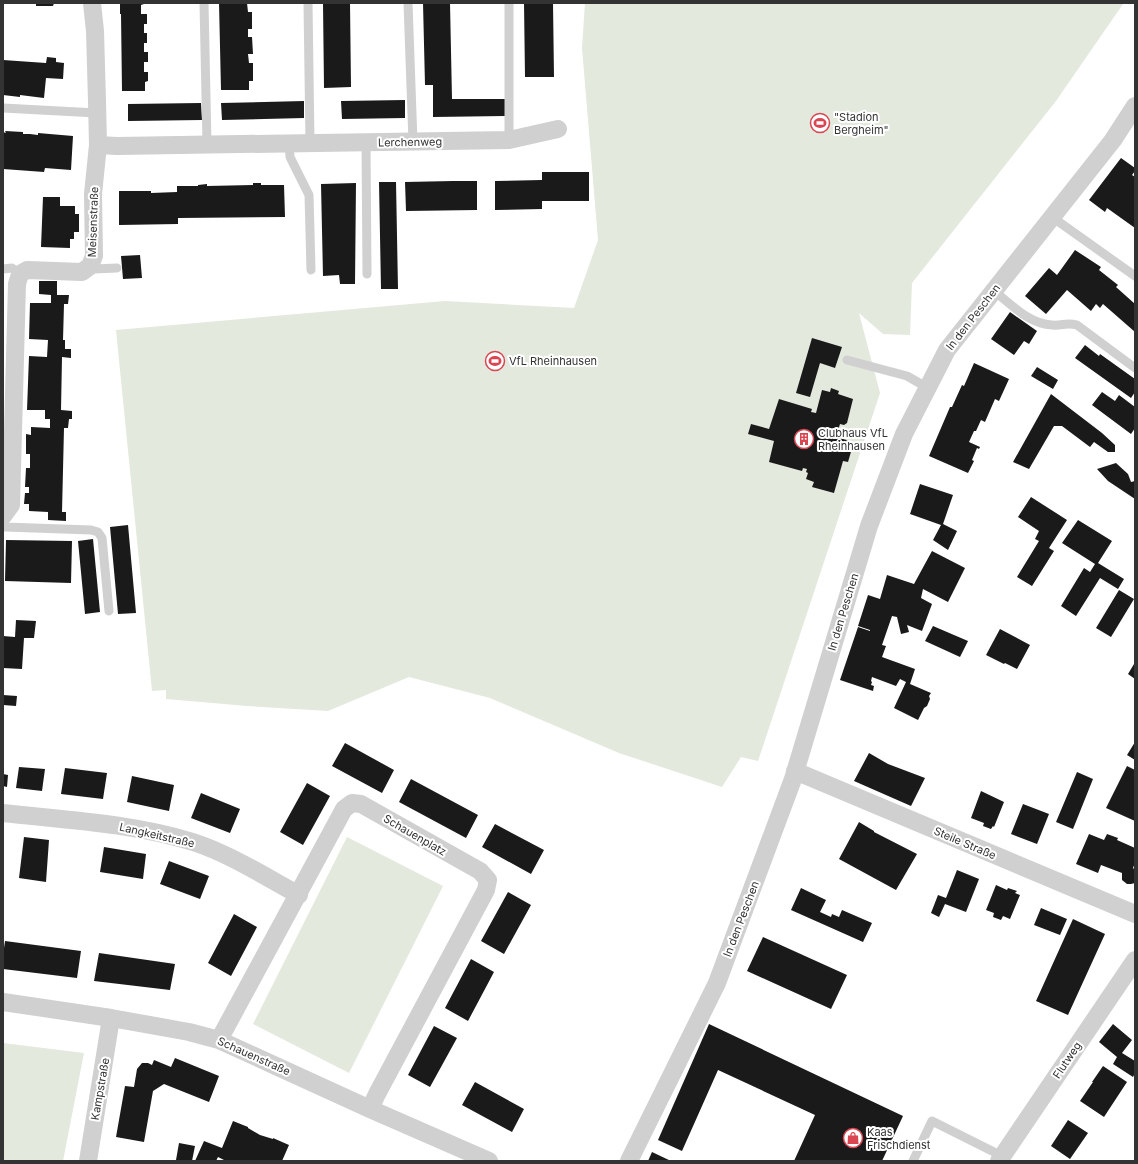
<svg xmlns="http://www.w3.org/2000/svg" width="1138" height="1164" font-family="Inter,sans-serif">
  <style>
    .green { fill: #e3e9dd }
    .building { fill: #1a1a1a }
    .lines { fill: none; stroke-linecap: round; stroke-linejoin: round }
    .service { stroke: #d0d0d0; stroke-width: 9 }
    .minor { stroke: #d0d0d0; stroke-width: 18 }
    .labels { text-anchor: middle; stroke-width: 4; stroke-linejoin: round; paint-order: stroke }
    .poi-label { font-size: 11px; fill: #333; stroke: #fff; text-anchor: start }
    .street-label { font-size: 11px; fill: #333; stroke: #fff }
  </style>
  <rect width="100%" height="100%" fill="#fff"/>
  <path class="green" d="M585 3H1125L1123 4 1056 101 912 283 910 335 883 334 859 313 880 393 758 761 741 757 722 787 619 753 490 698 409 677 328 711 247 706 166 699V690L152 691 116 330 445 301 574 308 598 240 582 48Z
    M347 837 443 886 349 1073 253 1024Z
    M3 1043 84 1053 63 1161H3Z"/>
  <path class="building" d="M36 3H54L53 6H36Z
    M120 3H147L141 5V14H147V24H144V33H147V43H144V52H148V62H144V72H148V81L145 82V91H122L121 14H120Z
    M219 3H247L248 12H252V29H248V37H252L253 54H248L249 63H253V81H249V90H221Z
    M323 3H350L351 87 324 88Z
    M423 3H450L452 99H505V116L433 117V85H425Z
    M524 3H553L554 77H525Z
    M47 57 56 58V62L64 63 63 79 46 78 44 98 20 95V97L3 95V60L46 63Z
    M405 100V118L342 119 341 101Z
    M304 101V118L222 120 221 103Z
    M201 103 202 120 128 121V104Z
    M5 131 23 132V134H30L38 135V133L73 136 71 170 45 168 44 172 3 169V132L6 133Z
    M1121 158 1135 168V171L1132 175 1135 177V228L1107 208 1105 212 1089 200Z
    M542 172H589V201H542V209L495 210V181L542 180Z
    M453 181H477V210L406 211 405 182Z
    M379 182H396L398 289H381Z
    M253 183H261V185H284L285 217 178 218V224L119 225V191H151V193L177 192V186H198V185L207 184V186L253 185Z
    M356 183 355 284H340L339 275 323 276 321 184Z
    M43 197H60V206H75V214H79V232H74V239H70V248L41 247Z
    M1075 250 1101 267 1099 270 1118 285 1116 287 1135 304V332L1103 304 1100 308 1096 304 1091 311 1067 290 1046 314 1025 296 1049 268 1057 275Z
    M140 255 142 278 123 279 121 256Z
    M39 281H57V295H69L68 304H64L63 340H65V349H71V358L62 357 61 410 72 411V419H69L68 428H64L62 512H66V521L48 520V512L29 511V504H24L25 493H29V487H25L26 468H30V454H26V434L31 435V427L50 428V419H45V410H27L29 356 47 357 48 340 29 339 30 303H51V295L39 294Z
    M1010 312 1037 331 1029 344 1024 341 1014 355 991 339Z
    M812 338 842 347 835 368 820 363 810 397 796 393Z
    M1085 345 1099 356 1100 354 1135 379V392L1131 398 1075 358Z
    M974 363 1009 379 999 401 995 399 985 422 981 420 976 431H974L969 442 980 447 979 449 977 448 972 460 974 461 968 473 929 456 950 407H952L962 385 964 386Z
    M1037 367 1058 380 1053 389 1031 376Z
    M831 388 839 391 838 394 853 399 847 423 844 425 840 424 836 437 850 441 853 445 848 462 843 461 834 493 812 487 814 482 806 479 808 473 806 472 807 469 803 468 802 471 769 462 774 441 748 434 751 424 769 429 779 399 812 409 811 412 816 413 822 390 830 392Z
    M1102 392 1115 401 1119 395 1135 407V428L1131 434 1092 405Z
    M1051 394 1102 433 1115 445V452H1108L1094 442 1090 447 1062 426H1054L1029 469 1013 462Z
    M1116 463 1128 474 1131 482 1135 481V499L1108 481 1097 469Z
    M920 484 953 495 943 524 957 531 948 550 933 540 941 525 910 514Z
    M1031 497 1067 520 1049 548 1054 551 1032 586 1017 577 1039 541 1035 539 1039 531 1018 517Z
    M1078 520 1112 541 1098 563 1124 579 1118 589 1100 578 1076 616 1061 606 1084 568 1090 572 1095 564 1062 543Z
    M128 525 136 613 118 614 110 527Z
    M93 539 100 612 85 614 78 541Z
    M6 540 72 541 71 583 5 581Z
    M932 551 965 568 948 602 923 589 921 598 932 604 922 631 907 625 909 632 901 634 897 617 892 616 882 645 886 646 882 657 915 669 910 684 931 693 929 696 930 699 927 706 924 708 918 720 894 708 906 682 900 679 896 686 872 677 871 681 872 682 871 685 874 686 873 691 840 680 858 627 870 631V630L858 626 868 595 880 599 887 575 914 584Z
    M1119 590 1134 599 1111 637 1096 628Z
    M16 620 36 621 34 638H24L22 669 3 668V636L15 637Z
    M933 626 968 641 960 657 925 641Z
    M1000 629 1030 645 1017 669 1005 663 1004 664 986 655Z
    M1134 664 1135 665V679L1128 674Z
    M3 695 17 696 16 706 3 705Z
    M1135 742V760L1127 755Z
    M345 743 394 770 382 793 332 766Z
    M869 753 888 764 925 778 911 806 854 781Z
    M1127 766 1135 770V821L1106 808Z
    M19 767 45 769 42 791 16 788Z
    M65 768 107 773 103 799 61 794Z
    M1077 772 1093 779 1073 829 1056 822Z
    M3 774 8 775 7 787 3 786Z
    M132 776 174 785 169 811 127 802Z
    M411 779 478 815 466 838 399 802Z
    M307 783 330 796 303 845 280 832Z
    M981 791 1004 802 994 827 993 826 991 829 983 826 984 823 971 818Z
    M201 793 240 809 230 833 191 818Z
    M1023 804 1049 814 1037 844 1011 834Z
    M859 822 874 831V832L917 854 896 890 839 859Z
    M495 824 544 850 531 874 482 847Z
    M1089 834 1104 840 1107 834 1118 838 1117 840 1135 848V863L1133 868 1135 870V883L1131 884H1127L1122 880V873L1101 865 1098 873 1076 864Z
    M24 837 49 840 46 882 19 878Z
    M104 847 146 854 143 879 100 872Z
    M169 861 209 876 200 899 160 884Z
    M957 870 979 879 966 912 945 904 939 917 931 913 938 895 946 898Z
    M996 885 1007 890 1008 888 1017 891 1015 893 1020 895 1010 919 1003 916 1001 920 993 917 994 913 986 910Z
    M801 888 826 900 820 912 831 917 832 914 839 917 842 910 872 923 863 942 791 910Z
    M508 892 531 905 504 954 481 941Z
    M1041 908 1067 919 1060 935 1034 925Z
    M234 914 257 927 231 976 208 963Z
    M1073 919 1105 934 1068 1015 1036 1001Z
    M763 937 847 975 831 1009 747 971Z
    M5 941 81 951 77 978 3 969V955Z
    M99 953 175 964 170 990 94 981Z
    M471 959 494 972 468 1021 445 1008Z
    M709 1024 903 1116 882 1161H794L815 1115 718 1070 682 1151 658 1140Z
    M1113 1024 1132 1040 1122 1053 1135 1061V1073L1133 1077 1113 1064 1117 1057 1099 1042Z
    M434 1026 457 1038 430 1087 408 1075Z
    M175 1058 219 1076 209 1102 164 1084 153 1091 144 1142 116 1137 125 1086 134 1087 137 1069 142 1063H148L152 1065 154 1060 171 1067Z
    M1103 1066 1127 1082 1104 1117 1080 1101 1093 1082H1092Z
    M475 1082 524 1109 512 1132 462 1105Z
    M1068 1120 1088 1133 1070 1159 1051 1146Z
    M233 1121 248 1127V1128L260 1135 273 1139V1138L289 1145 282 1161H226L218 1157 216 1161H195L204 1141 222 1148Z
    M179 1143 195 1146 192 1161 176 1160Z
    M652 1152 671 1161H648Z"/>
  <g class="lines">
    <path class="service" d="M204 3 207 144
      M308 3 310 143
      M408 3 413 142
      M509 3V140
      M3 108 97 113
      M366 142 367 274
      M289 143 290 157 309 195 311 270
      M1052 217 1135 276
      M90 266 94 269 117 268
      M3 269 12 268 20 274
      M994 291C1012 305 1029 324 1052 325 1062 326 1066 322 1077 325L1135 368
      M847 360 907 376 928 388
      M3 526 5 527 91 530 98 532 102 538 109 611
      M913 1161 932 1121 1002 1156"/>
    <path class="minor" d="M98 145 117 146 509 140 558 129
      M3 516 11 505 17 284 20 274 27 270 82 272 90 266 94 256 93 194 98 145 97 101 95 31 92 3
      M795 771 1135 914
      M3 813C66 820 131 823 193 842 230 854 264 876 299 895
      M3 1002 111 1018 189 1032 219 1040 370 1109 489 1161
      M219 1040 344 809 352 803 361 804 480 871 488 880 486 890 377 1094 370 1109
      M88 1161 111 1018
      M629 1161 717 983 793 779 869 526 904 434 947 350 1113 140 1135 106
      M999 1161 1135 960"/>
  </g>
  <defs>
    <symbol id="stadium-ring" viewBox="-11 -11 22 22"><circle r="9.5" fill="#fff" stroke="#da4552" stroke-width="1.5"/><path d="M0-5a6.5 5 0 1 0 0 10a6.5 5 0 1 0 0-10ZM-3.5-1.8h7v3.6h-7Z" fill="#da4552"/></symbol>
    <symbol id="building-ring" viewBox="-11 -11 22 22"><circle r="9.5" fill="#fff" stroke="#da4552" stroke-width="1.5"/><path d="M-4-6H4V6H1V3H-1V6H-4ZM-2.5-4.3h1.7v1.8h-1.7ZM.8-4.3h1.7v1.8H.8ZM-2.5-1h1.7V.8h-1.7ZM.8-1h1.7V.8H.8Z" fill="#da4552"/></symbol>
    <symbol id="shop-ring" viewBox="-11 -11 22 22"><circle r="9.5" fill="#fff" stroke="#da4552" stroke-width="1.5"/><path d="M-5-2.5h2.3a2.7 3.5 0 0 1 5.4 0H5L5.5 6h-11ZM-1.5-2.5h3a1.5 2.3 0 0 0-3 0Z" fill="#da4552"/></symbol>
  </defs>
  <g fill-rule="evenodd">
    <use href="#stadium-ring" x="809" y="112" width="22" height="22"/>
    <use href="#stadium-ring" x="484" y="350" width="22" height="22"/>
    <use href="#building-ring" x="793" y="428" width="22" height="22"/>
    <use href="#shop-ring" x="842" y="1127" width="22" height="22"/>
  </g>
  <g class="labels">
    <g class="poi-label">
      <text x="834" y="121">"Stadion<tspan x="834" dy="13">Bergheim"</tspan></text>
      <text x="509" y="365">VfL Rheinhausen</text>
      <text x="818" y="437">Clubhaus VfL<tspan x="818" dy="13">Rheinhausen</tspan></text>
      <text x="867" y="1136">Kaas<tspan x="867" dy="13">Frischdienst</tspan></text>
    </g>
    <g class="street-label">
      <text transform="translate(410 142) rotate(-1)" y="4">Lerchenweg</text>
      <text transform="translate(93 222) rotate(-88)" y="4">Meisenstraße</text>
      <text transform="translate(973 317) rotate(-52)" y="4">In den Peschen</text>
      <text transform="translate(843 612) rotate(-73)" y="4">In den Peschen</text>
      <text transform="translate(157 835) rotate(13)" y="4">Langkeitstraße</text>
      <text transform="translate(415 835) rotate(30)" y="4">Schauenplatz</text>
      <text transform="translate(965 843) rotate(23)" y="4">Steile Straße</text>
      <text transform="translate(741 919) rotate(-69)" y="4">In den Peschen</text>
      <text transform="translate(254 1056) rotate(24)" y="4">Schauenstraße</text>
      <text transform="translate(1067 1060) rotate(-56)" y="4">Flutweg</text>
      <text transform="translate(100 1089) rotate(-80)" y="4">Kampstraße</text>
    </g>
  </g>
  <rect width="1138" height="1164" fill="none" stroke="#333333" stroke-width="8"/>
</svg>
